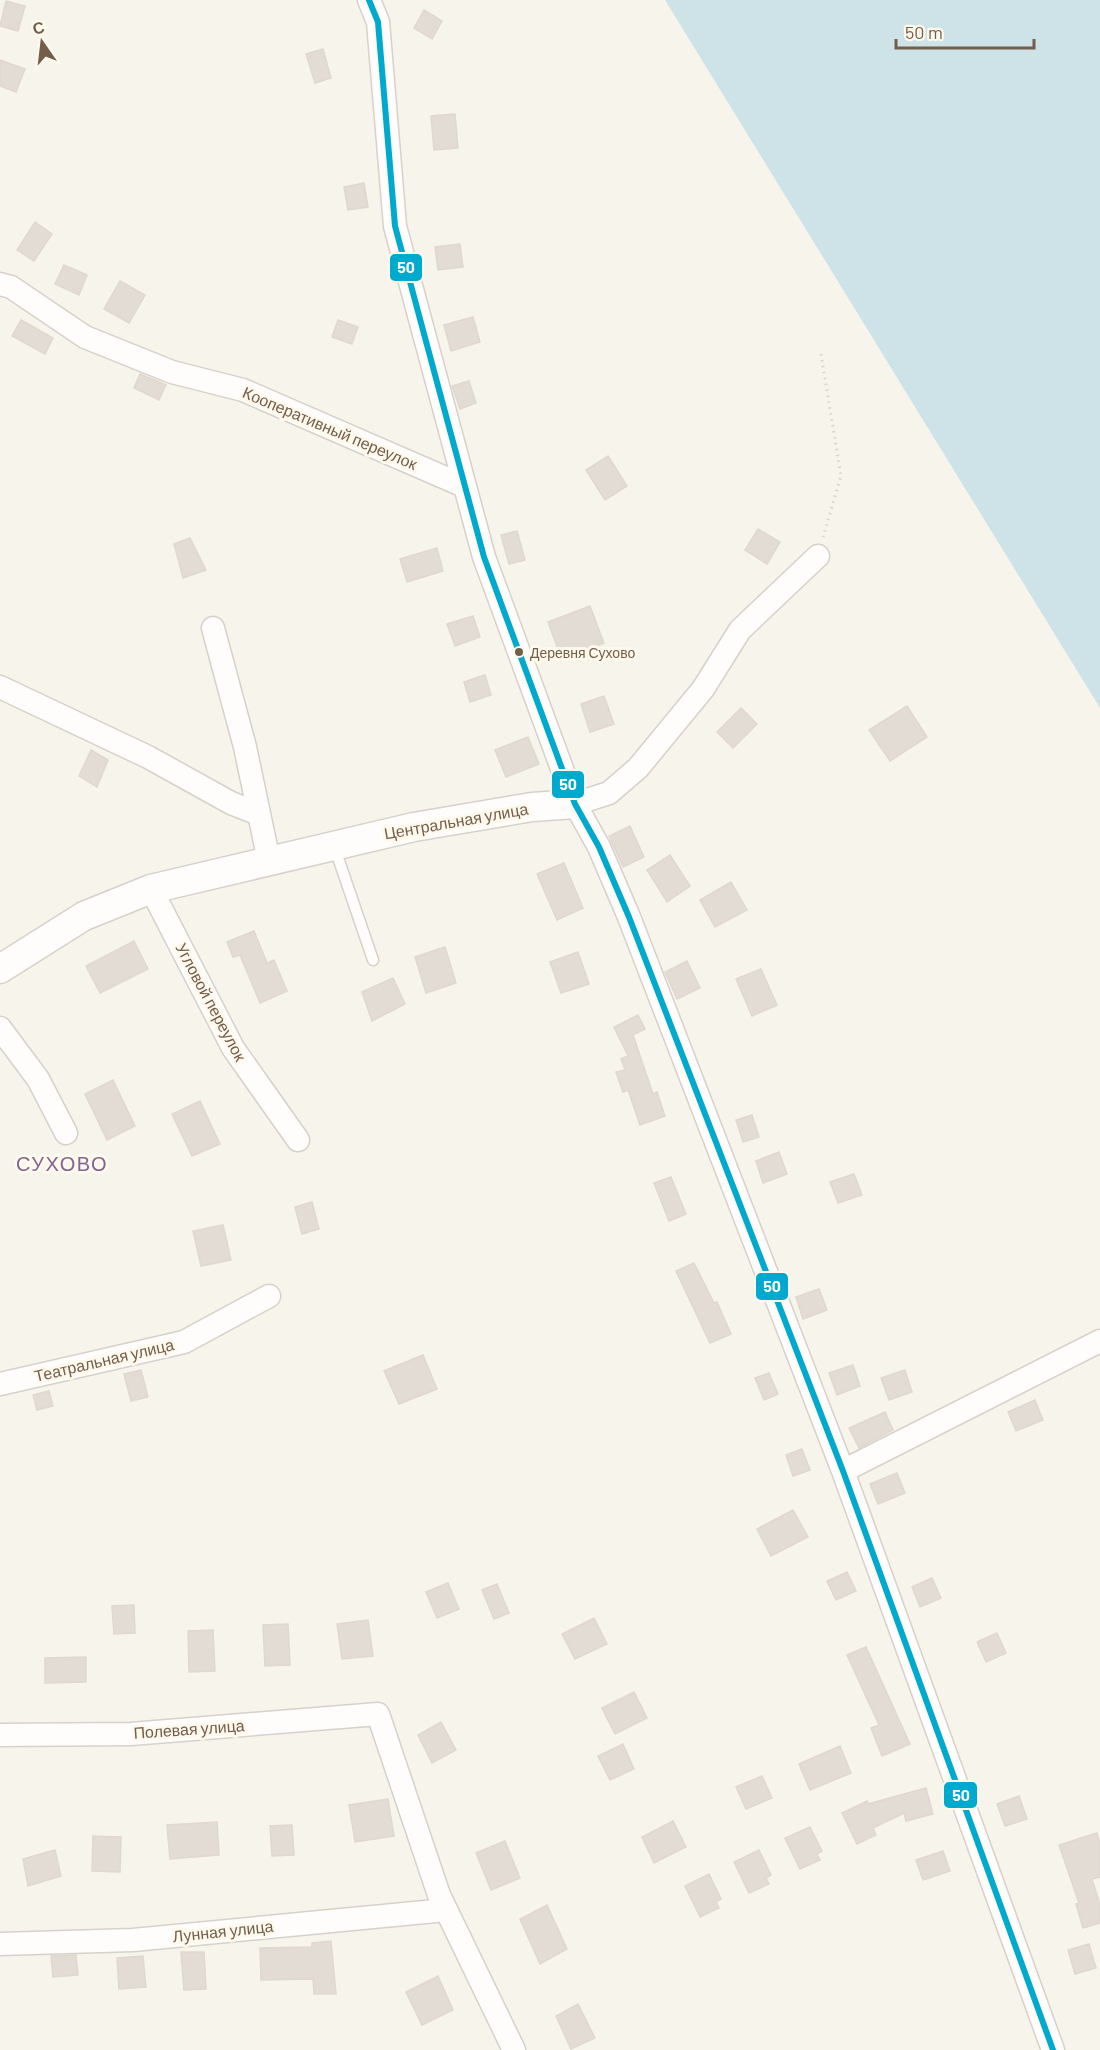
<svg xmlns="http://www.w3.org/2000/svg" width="1100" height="2050" font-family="Barlow,sans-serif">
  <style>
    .water { fill: #cee3e7 }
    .building { fill: #e3dcd4; stroke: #e0d7ce; stroke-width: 1.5 }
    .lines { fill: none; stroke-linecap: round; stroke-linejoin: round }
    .service-casing { stroke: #d6d1ca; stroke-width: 13 }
    .minor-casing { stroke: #d6d1ca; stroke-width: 25 }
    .tertiary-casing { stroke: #d6d1ca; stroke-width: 31 }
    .path { stroke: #dad4ce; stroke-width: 3; stroke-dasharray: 1.5 4.5; stroke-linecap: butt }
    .service { stroke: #fefdfc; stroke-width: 10 }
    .minor { stroke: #fefdfc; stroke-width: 22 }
    .tertiary { stroke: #fefdfc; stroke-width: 28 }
    .bus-1-casing { stroke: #fef9ed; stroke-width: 10 }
    .bus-1 { stroke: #00a9ce; stroke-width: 6 }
    .bus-dot { fill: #755d4c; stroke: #fef9ed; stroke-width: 2 }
    .labels { text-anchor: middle; stroke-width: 6; stroke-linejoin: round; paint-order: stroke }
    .bus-label { font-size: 14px; fill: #755d4c; stroke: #fef9ed; text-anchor: start }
    .street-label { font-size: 16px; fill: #755d4c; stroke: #fef9ed }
    .quarter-label { font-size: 20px; letter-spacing: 1.5px; fill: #856491; stroke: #fef9ed }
    .line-badge { stroke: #fef9ed; stroke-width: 2 }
    .badge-label { font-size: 16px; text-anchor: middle; font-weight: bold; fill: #fff }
  </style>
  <rect width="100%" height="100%" fill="#f7f4ec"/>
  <path class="water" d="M665 0H1100V708Z"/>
  <path class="building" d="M6 1 25 6 18 31 0 26Z
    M424 10 442 21 432 39 414 28Z
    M323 49 331 78 315 83 306 54Z
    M0 60 25 69 16 92 0 86Z
    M455 114 458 148 434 150 431 116Z
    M364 183 368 207 348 210 344 187Z
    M35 222 52 234 34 261 17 250Z
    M460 244 463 267 438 270 435 247Z
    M64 265 87 275 79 295 55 284Z
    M120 281 145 295 129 323 104 309Z
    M473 317 480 342 451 351 444 325Z
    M21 320 53 338 45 354 12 336Z
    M338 320 358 327 352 344 332 337Z
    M140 374 166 385 159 400 134 388Z
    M469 381 476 403 460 409 452 386Z
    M608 456 627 486 605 500 586 470Z
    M758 529 780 542 767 564 745 550Z
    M517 531 525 560 509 564 501 535Z
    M190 538 206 570 183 578 174 544Z
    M437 548 443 571 407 582 400 559Z
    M590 606 604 643 562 660 548 622Z
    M473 616 480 637 455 646 447 624Z
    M485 675 491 695 470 702 464 682Z
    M604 696 614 724 590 732 581 704Z
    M907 706 927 737 890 761 869 730Z
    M741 708 757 724 733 748 717 732Z
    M528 737 539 764 506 777 495 750Z
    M91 750 108 760 97 787 79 776Z
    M630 826 644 857 623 867 609 836Z
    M670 855 690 886 667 902 647 870Z
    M564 863 583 908 557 920 537 874Z
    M731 882 747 910 715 927 700 900Z
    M254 931 267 963 274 960 287 991 260 1003 240 955 233 957 227 942Z
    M134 941 148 969 100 993 86 966Z
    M445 947 456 983 426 993 415 957Z
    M578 952 589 984 561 993 550 962Z
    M687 961 700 988 677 999 665 972Z
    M761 969 777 1005 752 1016 736 979Z
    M393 978 405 1004 372 1021 362 992Z
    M638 1015 645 1029 633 1035 653 1094 657 1092 665 1116 640 1125 628 1090 623 1092 616 1072 625 1070 621 1059 628 1056 614 1027Z
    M113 1080 135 1126 107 1140 85 1094Z
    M200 1101 220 1144 192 1156 172 1114Z
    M752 1115 759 1137 743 1142 736 1120Z
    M779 1152 787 1174 763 1183 756 1161Z
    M854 1174 862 1195 838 1203 830 1182Z
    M671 1177 686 1214 669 1221 654 1183Z
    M312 1202 319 1229 302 1234 295 1207Z
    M223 1225 231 1260 201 1266 193 1231Z
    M694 1263 714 1303 717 1302 731 1334 710 1343 676 1271Z
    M819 1289 827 1310 803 1319 796 1297Z
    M423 1355 437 1389 399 1404 384 1371Z
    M853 1365 860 1386 837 1395 829 1373Z
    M141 1370 148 1397 131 1401 124 1374Z
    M905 1370 912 1392 889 1400 881 1378Z
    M769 1373 778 1394 764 1400 755 1378Z
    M49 1391 53 1406 37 1410 33 1395Z
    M1035 1400 1043 1420 1016 1431 1008 1412Z
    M885 1412 893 1430 859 1448 849 1428Z
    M802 1449 810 1470 793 1476 786 1455Z
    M897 1473 905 1493 878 1504 870 1484Z
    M793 1510 808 1537 771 1556 757 1529Z
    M847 1572 856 1591 836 1600 827 1581Z
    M932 1578 941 1598 920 1607 912 1587Z
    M448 1583 459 1609 437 1618 426 1592Z
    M497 1584 509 1613 494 1619 482 1590Z
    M134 1605 135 1633 114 1634 112 1606Z
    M594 1618 607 1644 575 1659 562 1634Z
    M368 1620 373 1656 342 1659 337 1624Z
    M288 1624 290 1665 265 1666 263 1625Z
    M213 1630 215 1671 189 1672 188 1631Z
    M997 1633 1006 1653 986 1662 977 1642Z
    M866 1647 910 1744 882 1756 871 1728 879 1725 847 1655Z
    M86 1657V1682L45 1683V1658Z
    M634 1692 647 1718 615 1734 602 1708Z
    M441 1722 456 1750 432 1763 418 1735Z
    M623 1744 634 1769 610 1780 598 1756Z
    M840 1746 851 1773 810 1790 799 1764Z
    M762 1776 772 1798 746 1809 736 1787Z
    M926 1788 933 1814 906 1821 904 1813 873 1828 876 1835 857 1844 842 1813 867 1801 868 1804Z
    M1019 1796 1027 1819 1005 1826 997 1804Z
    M388 1799 394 1836 355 1842 349 1805Z
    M673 1821 686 1847 654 1863 642 1837Z
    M217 1822 219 1855 170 1859 167 1825Z
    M292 1825 294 1855 272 1856 270 1826Z
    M810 1827 822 1851 817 1854 820 1860 800 1869 785 1838Z
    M1097 1833 1100 1843V1877L1092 1879 1100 1905V1923L1083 1928 1076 1904 1079 1903 1059 1845Z
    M93 1836 121 1837 120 1872 92 1871Z
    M505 1841 520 1878 491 1890 476 1853Z
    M55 1850 61 1876 28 1886 23 1859Z
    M759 1850 771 1875 766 1878 769 1884 749 1893 734 1862Z
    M943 1851 950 1871 923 1880 916 1860Z
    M709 1874 721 1899 716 1902 719 1908 700 1917 685 1886Z
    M547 1905 567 1949 540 1964 520 1919Z
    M331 1941 336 1994H314L313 1979 261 1980 260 1948 312 1947V1943Z
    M1089 1944 1096 1968 1075 1974 1068 1950Z
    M181 1952H204L206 1989 184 1990Z
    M76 1955 78 1975 53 1977 51 1956Z
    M143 1956 146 1987 119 1989 117 1958Z
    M438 1976 453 2010 422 2025 406 1992Z
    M578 2004 595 2038 571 2049 556 2016Z"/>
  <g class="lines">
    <defs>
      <path id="service" d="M334 846 373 960"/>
      <path id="minor" d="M369 0 378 22 395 226 484 557 575 804 599 847 629 917 843 1471 1053 2050
        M0 284 11 287 85 337 172 372 243 390 464 486
        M213 628 245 747 269 861
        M0 687 148 757 231 803 259 814
        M575 804 609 793 638 768 703 689 740 630 818 556
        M151 889 233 1048 298 1140
        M0 1028 38 1079 66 1133
        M0 1384 184 1342 269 1296
        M843 1471 1100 1341
        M0 1735 131 1734 378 1714 439 1895 514 2050
        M0 1944 133 1940 446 1910"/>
      <path id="tertiary" d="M0 969 84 916 151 889 414 827 532 807 575 804"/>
    </defs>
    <use href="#service" class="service-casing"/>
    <use href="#minor" class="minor-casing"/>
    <use href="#tertiary" class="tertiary-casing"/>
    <path class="path" d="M821 354 841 476 823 537"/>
    <use href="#service" class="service"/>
    <use href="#minor" class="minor"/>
    <use href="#tertiary" class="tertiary"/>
    <defs>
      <path id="bus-1" d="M369 0 378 22 395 226 484 557 575 804 599 847 629 917 843 1471 1053 2050"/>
    </defs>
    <use href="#bus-1" class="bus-1-casing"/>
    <use href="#bus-1" class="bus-1"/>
  </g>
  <circle class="bus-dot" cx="519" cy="652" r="5"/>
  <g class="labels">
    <g class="bus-label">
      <text x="530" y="658">Деревня Сухово</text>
    </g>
    <g class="street-label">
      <text transform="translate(330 428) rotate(23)" y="6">Кооперативный переулок</text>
      <text transform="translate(456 821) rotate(-10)" y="6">Центральная улица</text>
      <text transform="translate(211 1002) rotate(62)" y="6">Угловой переулок</text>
      <text transform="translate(104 1360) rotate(-13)" y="6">Театральная улица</text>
      <text transform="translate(189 1729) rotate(-4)" y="6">Полевая улица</text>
      <text transform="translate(223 1931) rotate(-6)" y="6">Лунная улица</text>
    </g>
    <g class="quarter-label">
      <text x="62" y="1171">СУХОВО</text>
    </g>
  </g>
  <g class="line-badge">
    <rect x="389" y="253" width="34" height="29" rx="6" fill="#00a9ce"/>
    <rect x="551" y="770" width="34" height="29" rx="6" fill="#00a9ce"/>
    <rect x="755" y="1272" width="34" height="29" rx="6" fill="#00a9ce"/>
    <rect x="943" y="1781" width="35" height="28" rx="6" fill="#00a9ce"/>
  </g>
  <g class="badge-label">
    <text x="406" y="273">50</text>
    <text x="568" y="790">50</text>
    <text x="772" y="1292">50</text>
    <text x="961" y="1801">50</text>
  </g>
  <g transform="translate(42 42) rotate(346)" stroke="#fef9ed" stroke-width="4.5" paint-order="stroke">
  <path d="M0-4.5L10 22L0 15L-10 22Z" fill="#755d4c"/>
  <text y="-9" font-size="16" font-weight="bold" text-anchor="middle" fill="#755d4c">С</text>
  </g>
  <path d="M896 39v9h138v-9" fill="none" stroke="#755d4c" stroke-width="3"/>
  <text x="905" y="39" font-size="18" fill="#755d4c" stroke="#fef9ed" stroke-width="4.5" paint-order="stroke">50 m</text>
</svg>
